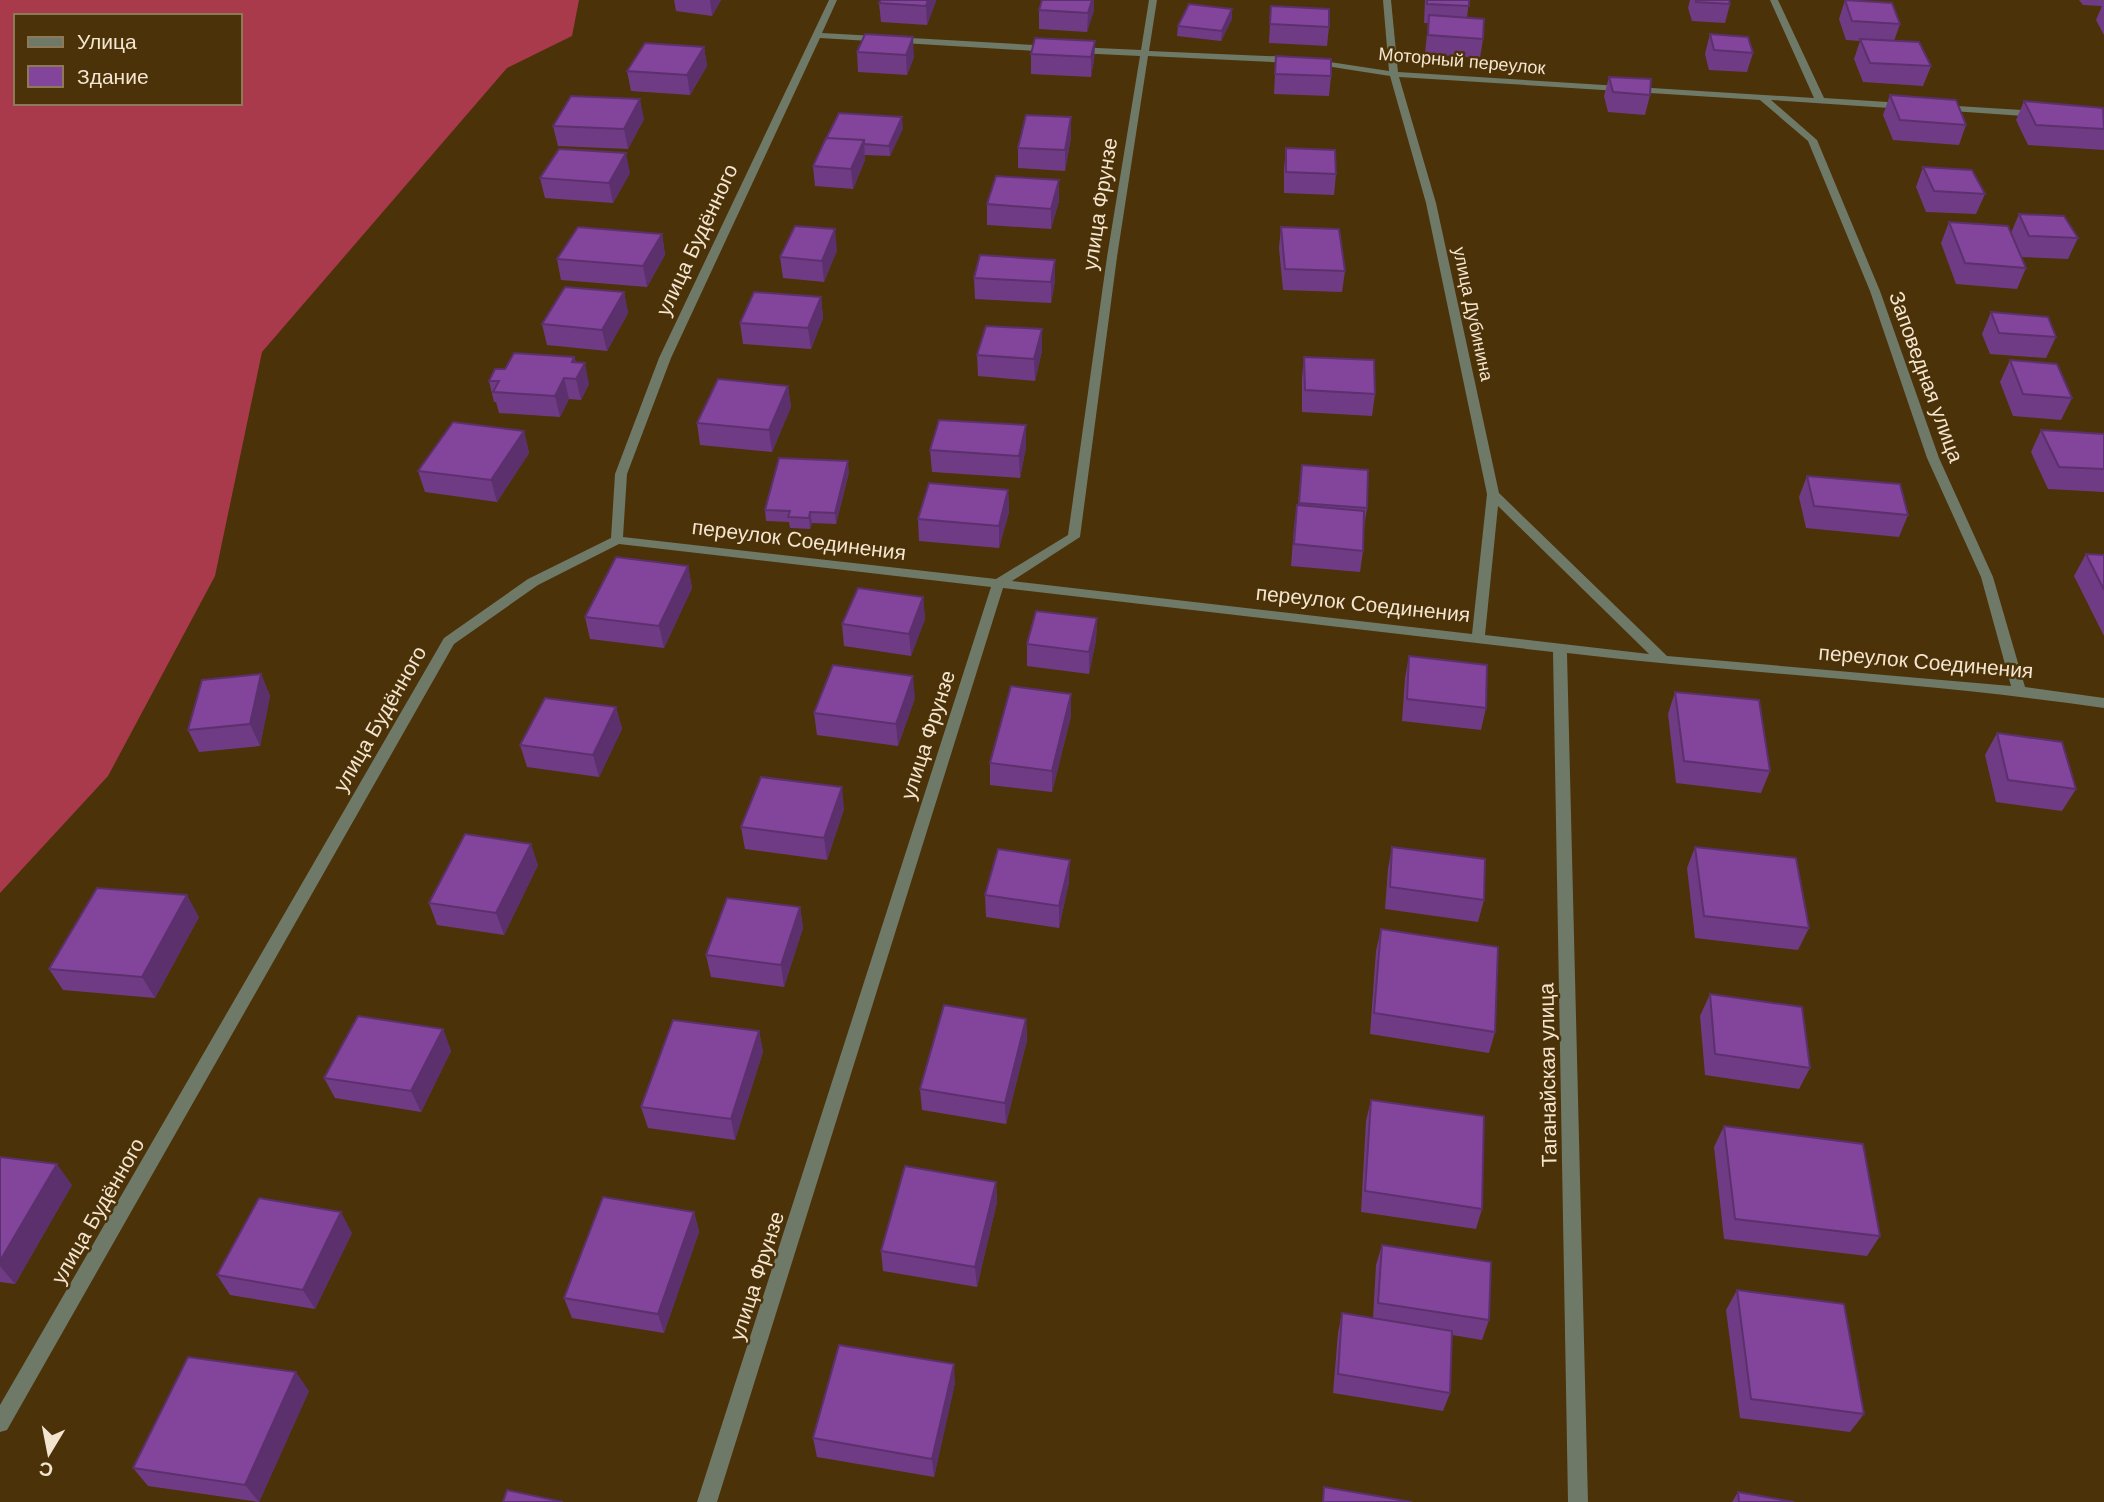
<svg xmlns="http://www.w3.org/2000/svg" width="2104" height="1502" font-family="Helvetica,sans-serif">
  <style>
    .forest { fill: #a83a4b; fill-rule: evenodd }
    .lines { fill: none; stroke-linecap: round; stroke-linejoin: round }
    .street { fill: #6e7968; fill-rule: evenodd }
    .wall { fill: #703b85 }
    .shaded-wall { fill: #5b306c }
    .building { fill: #82459b; stroke: #5b306c; stroke-width: 2 }
    .labels { text-anchor: middle; stroke-width: 5; stroke-linejoin: round; paint-order: stroke }
    .far-street-label { font-size: 18px; fill: #f4e5d0; stroke: #4b3208 }
    .street-label { font-size: 21px; fill: #f4e5d0; stroke: #4b3208 }
  </style>
  <rect width="100%" height="100%" fill="#4b3208"/>
  <path class="forest" d="M0 0H579L572 36 507 68 262 352 215 576 108 776 0 893ZM16 16H240V103H16Z"/>
  <g class="lines">
    <path class="street" d="M829 0H837L822 33 1052 46 1056 49 1052 52 820 38 671 358 627 474 623 537 996 579 1068 535 1107 257 1140 56 1076 53 1072 50 1076 47 1141 50 1149 0H1157L1149 51 1293 57 1297 60 1293 63 1148 56 1117 257 1080 537 1012 581 1472 634 1487 494 1426 203 1390 76 1313 64 1309 61 1310 59 1389 71 1383 0H1391L1398 72 1814 98 1770 0H1778L1824 98 1904 103 1909 106 1904 109 1771 100 1817 140 1880 291 1939 458 1993 577 2025 687 2104 698V708C1926 682 1746 674 1567 653L1588 1502H1568L1553 652 1003 588 717 1502H697L991 587 619 544 538 585 454 644 7 1430 0 1432V1405L444 638 528 579 611 538 615 474 659 358ZM1399 77 1760 100 1808 141 1870 291 1927 458 1981 577 2011 686 1667 656 1499 493 1436 203ZM1498 506 1649 654 1485 635Z
      M1941 105 2036 111 2041 114 2036 117 1938 110V106Z"/>
  </g>
  <path class="wall" d="M674 0H721L712 16 676 11Z
    M881 0H936V1L927 25 881 22 879 3Z
    M1042 0H1094V10L1087 32 1039 29V10Z
    M1425 0H1469L1467 18 1483 39 1480 58 1425 54 1428 23H1424Z
    M1690 0H1729L1730 4 1725 23 1692 21 1688 8Z
    M1845 0 1900 24 1894 41 1931 66 1923 86 1863 82 1854 59 1860 41 1846 40 1839 19Z
    M2079 0H2104V35L2096 20 2102 6 2083 5Z
    M1271 6 1329 27 1327 46 1269 43Z
    M1232 9V19L1221 41 1177 36 1178 26Z
    M865 34 914 57 907 75 858 72 857 52Z
    M1710 34 1753 53 1747 72 1709 70 1705 54Z
    M1095 41 1094 60 1091 77 1031 74V54Z
    M704 47 707 66 690 95 631 91 627 71Z
    M1276 56 1331 76 1329 96 1274 94Z
    M1609 77 1650 95 1645 115 1608 112 1604 96Z
    M1890 95 1966 125 1959 145 1893 140 1883 115Z
    M2024 101 2104 109V150L2028 145 2016 120Z
    M1071 117V137L1065 171 1018 168V148Z
    M644 119 628 149 558 146 553 126Z
    M903 128 890 156 865 155V160L853 189 815 186 813 166Z
    M1286 148 1336 174 1334 195 1284 193V168Z
    M1923 167 1985 194 1976 214 1926 212 1916 187Z
    M630 173 613 203 545 198 540 178Z
    M1059 180V201L1051 229 987 225V204Z
    M2019 214 2078 238 2068 259 2021 257 2026 268 2017 289 1956 284 1941 243 1949 222 2011 233Z
    M1281 227 1345 271 1342 292 1283 290 1279 248Z
    M662 234 665 255 647 287 561 280 557 259Z
    M837 250 824 282 783 278 780 257Z
    M1055 260V281L1051 303 975 299 974 278Z
    M624 292 628 313 607 351 547 345 542 324Z
    M821 297 823 318 811 349 743 344 740 323Z
    M1991 312 2056 337 2046 358 1990 354 1982 334Z
    M1042 351 1035 381 978 376 977 355Z
    M574 357 576 362 589 384 581 400 569 399 560 417 499 413 496 402H494L489 381 505 369Z
    M1304 357 1375 394 1372 416 1302 412V378Z
    M2010 360 2072 398 2061 420 2013 416 2000 382Z
    M788 386 791 407 772 452 700 445 697 423Z
    M2041 430 2104 434V492L2048 489 2031 452Z
    M524 431 529 453 497 502 425 492 418 471Z
    M1026 447 1020 478 932 472 930 450Z
    M1302 465 1367 508 1364 528 1363 551 1360 572 1291 566 1294 527 1297 505H1298Z
    M849 472 836 524 812 523 810 529 790 528 789 522 766 521 765 510Z
    M1807 476 1908 515 1899 537 1806 528 1799 497Z
    M1008 490 1009 512 999 548 919 541 918 519Z
    M2086 554 2104 555V636L2074 576Z
    M688 566 692 588 664 648 590 639 585 617Z
    M923 597 925 619 911 656 844 646 842 624Z
    M1097 618 1096 640 1089 674 1027 666V644Z
    M1409 656 1486 708 1481 730 1402 721 1405 678Z
    M261 674 270 696 260 746 199 752 188 730Z
    M1675 692 1770 771 1761 793 1676 783 1668 714Z
    M1071 694V716L1052 792 990 785V763Z
    M915 698 898 746 817 735 814 713Z
    M616 707 622 729 599 777 527 767 520 745Z
    M1997 733 2076 789 2062 811 1996 802 1985 755Z
    M844 809 827 860 745 849 741 827Z
    M1392 847 1484 900 1478 922 1385 909 1388 869Z
    M1695 847 1809 928 1798 950 1695 938 1687 868Z
    M538 865 504 935 437 925 429 903Z
    M1069 882 1059 928 986 917 985 895Z
    M800 907 803 928 784 987 711 977 706 955Z
    M199 917 155 998 63 990 49 969Z
    M1381 929 1495 1032 1489 1053 1370 1034 1376 951Z
    M1710 994 1810 1068 1799 1089 1705 1075 1700 1016Z
    M1026 1019 1027 1040 1006 1124 922 1110 920 1089Z
    M443 1029 451 1051 421 1112 335 1098 324 1078Z
    M759 1031 763 1052 735 1140 648 1128 641 1107Z
    M1371 1100 1482 1209 1476 1229 1361 1212 1366 1121Z
    M1724 1126 1880 1236 1867 1256 1724 1239 1714 1147Z
    M0 1157 72 1185 15 1284 0 1282Z
    M996 1182 997 1202 977 1287 883 1271 881 1251Z
    M694 1212 699 1232 664 1333 572 1318 564 1298Z
    M352 1233 315 1309 230 1295 217 1275Z
    M1382 1245 1489 1320 1482 1340 1452 1335 1450 1393 1443 1411 1333 1393 1338 1333 1342 1313 1373 1318 1376 1265Z
    M1737 1290 1864 1414 1850 1432 1740 1418 1726 1310Z
    M955 1383 934 1477 817 1457 813 1438Z
    M309 1391 259 1502 148 1486 133 1468Z
    M1738 1492 1794 1502H1732Z"/>
  <path class="shaded-wall" d="M710 0H721L712 16Z
    M928 0H936V1L927 25 926 6Z
    M1092 0H1094V10L1087 32 1088 13Z
    M1232 9V19L1221 41 1222 31Z
    M913 37 914 57 907 75 906 55Z
    M1095 41 1094 60 1091 77V57Z
    M704 47 707 66 690 95 687 75Z
    M640 99 644 119 628 149 624 129Z
    M902 117 903 128 890 156 889 146Z
    M1071 117V137L1065 171V150Z
    M864 140 865 160 853 189 851 169Z
    M626 153 630 173 613 203 609 183Z
    M1059 180V201L1051 229V209Z
    M835 229 837 250 824 282 822 261Z
    M662 234 665 255 647 287 643 266Z
    M1055 260V281L1051 303V282Z
    M624 292 628 313 607 351 602 330Z
    M821 297 823 318 811 349 808 328Z
    M1042 329V351L1035 381 1034 359Z
    M574 357 578 375 585 363 589 384 581 400 572 362Z
    M564 378 569 399 560 417 555 396Z
    M788 386 791 407 772 452 769 430Z
    M1026 425V447L1020 478 1019 456Z
    M524 431 529 453 497 502 491 480Z
    M848 461 849 472 836 524 835 513Z
    M1008 490 1009 512 999 548V526Z
    M810 512 812 523 810 529 809 518Z
    M688 566 692 588 664 648 659 626Z
    M923 597 925 619 911 656 909 634Z
    M1097 618 1096 640 1089 674V652Z
    M261 674 270 696 260 746 250 724Z
    M913 676 915 698 898 746 896 724Z
    M1071 694V716L1052 792V771Z
    M616 707 622 729 599 777 593 755Z
    M842 787 844 809 827 860 824 838Z
    M531 844 538 865 504 935 496 913Z
    M1070 860 1069 882 1059 928V906Z
    M187 895 199 917 155 998 142 977Z
    M800 907 803 928 784 987 781 965Z
    M1026 1019 1027 1040 1006 1124 1005 1103Z
    M443 1029 451 1051 421 1112 411 1091Z
    M759 1031 763 1052 735 1140 731 1119Z
    M57 1164 72 1185 15 1284 0 1266V1261Z
    M996 1182 997 1202 977 1287 975 1267Z
    M341 1212 352 1233 315 1309 303 1290Z
    M694 1212 699 1232 664 1333 658 1314Z
    M954 1364 955 1383 934 1477 932 1459Z
    M296 1372 309 1391 259 1502 245 1485Z"/>
  <path class="building" d="M881 0H928L926 6 879 3Z
    M1042 0H1092L1088 13 1039 10Z
    M1427 0H1469V6L1427 4Z
    M1696 0H1729L1730 4 1696 2Z
    M1845 0 1892 3 1900 24 1852 21Z
    M1189 4 1232 9 1222 31 1178 26Z
    M1271 6 1329 9V27L1270 24Z
    M1429 15 1484 19 1483 39 1428 35Z
    M865 34 913 37 906 55 857 52Z
    M1710 34 1748 37 1753 53 1714 50Z
    M1035 38 1095 41 1091 57 1031 54Z
    M1860 39 1919 42 1931 66 1870 63Z
    M645 43 704 47 687 75 627 71Z
    M1276 56 1331 59V76L1275 74Z
    M1609 77 1651 79 1650 95 1613 92Z
    M1890 95 1956 100 1966 125 1900 120Z
    M571 96 640 99 624 129 553 126Z
    M2024 101 2103 108 2104 129 2036 125Z
    M839 113 902 117 889 146 864 144V140L826 138 825 141Z
    M1026 115 1071 117 1065 150 1018 148Z
    M826 138 864 140 851 169 813 166Z
    M1286 148 1335 150 1336 174 1286 172Z
    M559 149 626 153 609 183 540 178Z
    M1923 167 1972 170 1985 194 1934 191Z
    M996 176 1059 180 1051 209 987 204Z
    M2019 214 2064 216 2078 238 2029 236Z
    M1949 222 2008 226 2026 268 1965 263Z
    M795 226 835 229 822 261 780 257Z
    M578 227 662 234 643 266 557 259Z
    M1281 227 1339 229 1345 271 1285 269Z
    M980 255 1055 260 1051 282 974 278Z
    M565 287 624 292 602 330 542 324Z
    M754 292 821 297 808 328 740 323Z
    M1991 312 2048 317 2056 337 1999 333Z
    M986 326 1042 329 1034 359 977 355Z
    M514 353 574 357 572 362 585 363 576 379 564 378 555 396 493 392 499 381H489L495 369H505Z
    M1304 357 1374 360 1375 394 1305 390Z
    M2010 360 2057 364 2072 398 2023 394Z
    M718 379 788 386 769 430 697 423Z
    M939 420 1026 425 1019 456 930 450Z
    M453 422 524 431 491 480 418 471Z
    M2041 430 2104 434V469L2059 467Z
    M779 458 848 461 835 513 810 512 809 518 788 517 790 511 765 510Z
    M1302 465 1368 470 1367 508 1299 503Z
    M1807 476 1900 484 1908 515 1814 506Z
    M929 483 1008 490 999 526 918 519Z
    M1297 505 1364 511 1363 551 1294 544Z
    M2086 554 2104 555V590Z
    M616 557 688 566 659 626 585 617Z
    M858 588 923 597 909 634 842 624Z
    M1036 611 1097 618 1089 652 1027 644Z
    M1409 656 1487 665 1486 708 1407 699Z
    M833 665 913 676 896 724 814 713Z
    M261 674 250 724 188 730 202 680Z
    M1011 686 1071 694 1052 771 990 763Z
    M1675 692 1759 700 1770 771 1684 761Z
    M545 698 616 707 593 755 520 745Z
    M1997 733 2062 742 2076 789 2008 780Z
    M761 777 842 787 824 838 741 827Z
    M465 834 531 844 496 913 429 903Z
    M1392 847 1485 859 1484 900 1390 887Z
    M1695 847 1796 858 1809 928 1704 916Z
    M998 849 1070 860 1059 906 985 895Z
    M97 888 187 895 142 977 49 969Z
    M727 898 800 907 781 965 706 955Z
    M1381 929 1498 947 1495 1032 1374 1013Z
    M1710 994 1802 1007 1810 1068 1715 1054Z
    M944 1005 1026 1019 1005 1103 920 1089Z
    M358 1016 443 1029 411 1091 324 1078Z
    M673 1020 759 1031 731 1119 641 1107Z
    M1371 1100 1484 1116 1482 1209 1365 1191Z
    M1724 1126 1863 1144 1880 1236 1735 1219Z
    M0 1157 57 1164 0 1261Z
    M905 1166 996 1182 975 1267 881 1251Z
    M603 1197 694 1212 658 1314 564 1298Z
    M259 1198 341 1212 303 1290 217 1275Z
    M1382 1245 1491 1262 1489 1320 1378 1303Z
    M1737 1290 1844 1304 1864 1414 1751 1399Z
    M1342 1313 1452 1331 1450 1393 1338 1374Z
    M839 1345 954 1364 932 1459 813 1438Z
    M188 1357 296 1372 245 1485 133 1468Z
    M1324 1487 1412 1502H1323Z
    M507 1490 563 1502H503Z
    M1738 1492 1794 1502H1739Z"/>
  <g class="labels">
    <g class="far-street-label">
      <text transform="translate(1462 61) rotate(5)" y="6">Моторный переулок</text>
      <text transform="translate(1473 314) rotate(78)" y="6">улица Дубинина</text>
    </g>
    <g class="street-label">
      <text transform="translate(1100 204) rotate(-81)" y="7">улица Фрунзе</text>
      <text transform="translate(697 240) rotate(-65)" y="7">улица Будённого</text>
      <text transform="translate(1926 377) rotate(70)" y="7">Заповедная улица</text>
      <text transform="translate(799 540) rotate(7)" y="7">переулок Соединения</text>
      <text transform="translate(1363 604) rotate(6)" y="7">переулок Соединения</text>
      <text transform="translate(1926 662) rotate(5)" y="7">переулок Соединения</text>
      <text transform="translate(380 719) rotate(-60)" y="7">улица Будённого</text>
      <text transform="translate(928 735) rotate(-72)" y="7">улица Фрунзе</text>
      <text transform="translate(1548 1075) rotate(-91)" y="7">Таганайская улица</text>
      <text transform="translate(98 1211) rotate(-60)" y="7">улица Будённого</text>
      <text transform="translate(757 1276) rotate(-72)" y="7">улица Фрунзе</text>
    </g>
  </g>
  <rect x="14" y="14" width="228" height="91" fill="#4b3208" stroke="#8f7a58" stroke-width="2"/>
  <rect x="28" y="37" width="35" height="10" fill="#6e7968" stroke="#8f7a58" stroke-width="2"/>
  <text x="77" y="49" font-size="21" fill="#f4e5d0">Улица</text>
  <rect x="28" y="66" width="35" height="21" fill="#82459b" stroke="#8f7a58" stroke-width="2"/>
  <text x="77" y="84" font-size="21" fill="#f4e5d0">Здание</text>
  <g transform="translate(49 1453) rotate(190)" stroke="#4b3208" stroke-width="5" paint-order="stroke">
  <path d="M0-5L12 26L0 18L-12 26Z" fill="#f4e5d0"/>
  <text y="-10" font-size="19" font-weight="bold" text-anchor="middle" fill="#f4e5d0">С</text>
  </g>
</svg>
